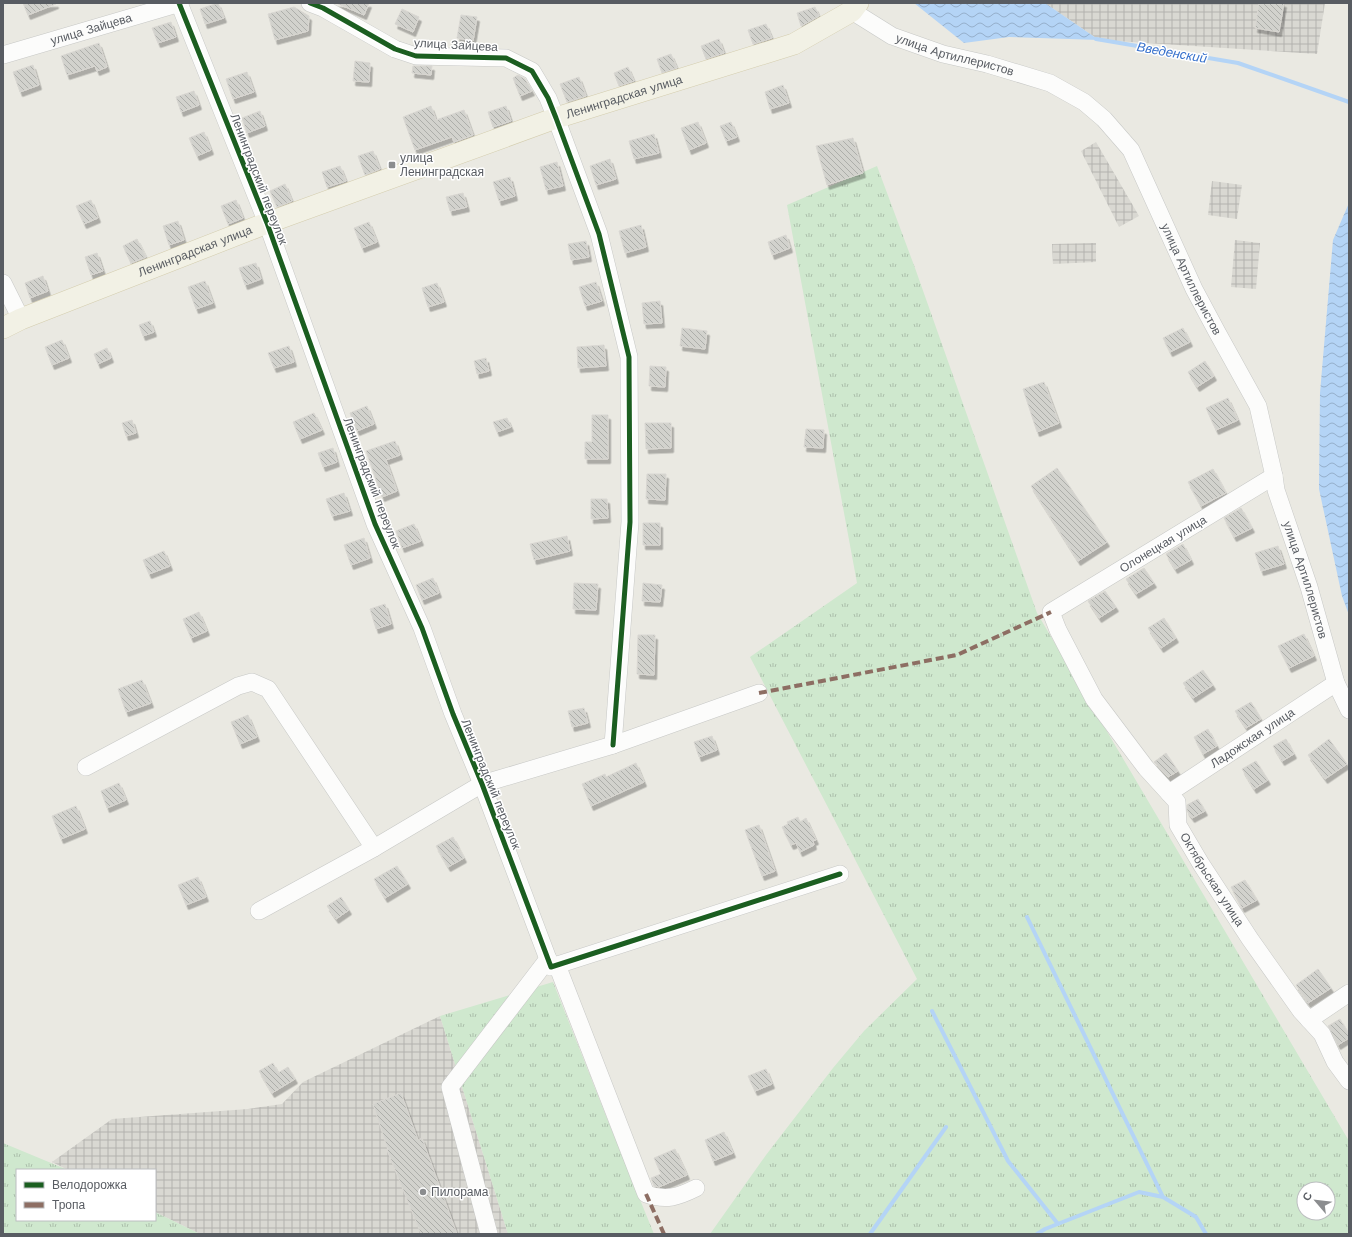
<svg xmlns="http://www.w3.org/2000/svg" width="1352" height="1237" font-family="'Work Sans',sans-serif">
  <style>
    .industrial { fill: url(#industrial-grid) }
    .grass { fill: url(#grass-tufts); fill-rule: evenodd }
    .water { fill: url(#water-waves) }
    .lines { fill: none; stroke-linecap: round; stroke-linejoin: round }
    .stream { stroke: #b4d4f6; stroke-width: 4 }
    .building { fill: url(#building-back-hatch); stroke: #d9d7d2; filter: url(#shadow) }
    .minor-casing { stroke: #c7c8c6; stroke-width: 18 }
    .major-casing { stroke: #d4cdae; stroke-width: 22 }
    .minor { stroke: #fcfcfb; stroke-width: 17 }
    .major { stroke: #f2f1e5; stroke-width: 21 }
    .quiet { stroke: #8d6e63; stroke-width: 4; stroke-dasharray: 8 4; stroke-linecap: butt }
    .cycleway-casing { stroke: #fff; stroke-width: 8 }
    .cycleway { stroke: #1b5e20; stroke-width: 5 }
    .poi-dot { fill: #8b8d8f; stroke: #fff; stroke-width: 1.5 }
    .labels { text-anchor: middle; stroke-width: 3; stroke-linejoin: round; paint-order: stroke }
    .street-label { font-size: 12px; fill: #585c62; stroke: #fff }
    .poi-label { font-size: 12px; fill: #585c62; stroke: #fff; text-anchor: start }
    .water-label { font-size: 13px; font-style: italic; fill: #3771cc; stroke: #fff }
  </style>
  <defs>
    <pattern id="industrial-grid" width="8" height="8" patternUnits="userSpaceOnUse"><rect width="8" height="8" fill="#d9d8d2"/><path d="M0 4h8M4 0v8" fill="none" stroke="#b3b2ae"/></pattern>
    <pattern id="grass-tufts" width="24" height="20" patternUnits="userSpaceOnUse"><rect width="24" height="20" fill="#cfe8ce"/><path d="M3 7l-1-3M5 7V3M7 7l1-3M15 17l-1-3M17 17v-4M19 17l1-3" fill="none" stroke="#abbfab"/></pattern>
    <pattern id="water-waves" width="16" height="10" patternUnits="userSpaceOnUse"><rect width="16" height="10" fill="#b4d4f6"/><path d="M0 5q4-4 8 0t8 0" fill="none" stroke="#95afcb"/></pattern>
    <pattern id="building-back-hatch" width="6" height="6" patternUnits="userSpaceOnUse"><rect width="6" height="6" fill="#d2d2cd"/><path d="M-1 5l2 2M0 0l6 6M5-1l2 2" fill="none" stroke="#adaeaa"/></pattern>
    <filter id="shadow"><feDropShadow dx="2.5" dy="4.5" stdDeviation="0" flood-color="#0004"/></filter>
  </defs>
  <rect width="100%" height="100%" fill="#eae9e2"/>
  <path class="industrial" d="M1045 3H1325L1317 54 1099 40Z
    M1096 142 1139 216 1119 227 1081 151Z
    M1212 181 1242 185 1237 219 1208 215Z
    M1235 240 1260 243 1256 289 1231 287Z
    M1096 243V262L1053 264 1052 244Z
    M440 1016 508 1234H200L155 1212V1170H68L52 1162 112 1119 248 1109 282 1104 303 1082Z"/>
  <path class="grass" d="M877 166 915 268 1037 613 1349 1141V1234H710L766 1155 833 1068 864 1031 917 979 750 657 857 583 787 205ZM1304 1189H1328V1213H1304Z
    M553 982 606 1116 654 1234H508L440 1016Z
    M3 1143 68 1170H17V1220H155V1212L200 1234H3Z"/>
  <path class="water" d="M914 3H1045L1099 40 1009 37 964 43Z
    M1349 203V615L1342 596 1319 489 1320 393 1333 240Z"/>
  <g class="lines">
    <path class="stream" d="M1096 39 1238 63 1349 102
      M1027 917 1163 1197
      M932 1011 1008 1161 1058 1224
      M870 1234 946 1127
      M1037 1234 1045 1229 1139 1192 1163 1197 1196 1217 1206 1234"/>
  </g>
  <path class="building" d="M23 3H56V4L28 15Z
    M218 3 224 18 205 24 200 9Z
    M336 3H369L364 15Z
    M1259 3H1284L1279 32 1255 28Z
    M294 7 309 16 308 31 275 40 268 14Z
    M815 7 819 16 801 26 797 13Z
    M402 9 419 17 413 32 395 24Z
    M461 15 477 17 473 41 457 38Z
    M171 22 176 37 158 43 152 28Z
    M766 24 772 38 753 44 748 30Z
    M719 39 724 53 706 59 701 46Z
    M99 43 107 67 97 71 95 66 67 75 61 56Z
    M671 54 677 68 662 73 657 59Z
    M355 61 370 63 369 82 353 81Z
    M33 65 39 85 20 92 13 72Z
    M413 66H432L431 75 412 73Z
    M628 67 634 81 619 86 614 73Z
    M247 72 254 92 233 99 226 79Z
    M518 75 525 79 532 91 520 96 513 78Z
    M579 77 586 96 567 102 560 84Z
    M783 85 789 103 770 109 765 92Z
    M194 91 199 105 181 112 176 97Z
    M431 106 436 120 464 110 473 135 454 142 452 137 415 150 403 117Z
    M506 106 511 121 493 127 488 112Z
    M260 111 265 126 247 133 242 118Z
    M698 122 706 143 689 150 681 128Z
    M731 122 737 137 726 141 720 126Z
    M204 132 211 150 197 156 189 138Z
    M654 134 659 153 634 159 629 141Z
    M853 138 863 173 827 185 816 146Z
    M373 151 380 169 365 175 358 156Z
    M610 159 616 179 596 185 590 166Z
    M557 162 563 186 546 190 540 167Z
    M340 166 346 181 327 187 322 172Z
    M510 177 515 196 499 201 493 182Z
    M285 184 292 201 277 207 270 191Z
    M463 193 467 207 450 211 446 197Z
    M91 200 98 218 84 224 76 206Z
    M236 200 243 218 228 224 221 206Z
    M178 221 184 240 169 245 163 226Z
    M369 222 377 242 362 248 354 228Z
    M641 225 646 247 625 253 619 231Z
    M786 235 790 248 772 255 768 242Z
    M137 239 146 257 131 263 123 246Z
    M586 241 589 257 571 260 568 244Z
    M97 253 103 271 91 275 85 257Z
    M256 263 261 279 245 285 239 268Z
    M43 276 48 291 30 298 25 283Z
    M205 281 213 303 196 309 188 287Z
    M596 282 602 301 585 306 579 287Z
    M437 283 444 302 428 307 422 288Z
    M660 301 662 323 644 324 642 303Z
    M150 321 154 332 143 336 139 325Z
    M682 328 707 331 705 349 680 346Z
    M1183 328 1190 342 1170 352 1163 338Z
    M62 340 69 358 52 365 45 347Z
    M604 345 606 366 578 368 577 347Z
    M289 346 294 362 274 368 268 353Z
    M107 348 111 358 98 364 94 354Z
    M486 358 489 371 477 374 474 361Z
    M1205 361 1214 376 1197 387 1188 372Z
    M650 366 666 367 665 387 649 386Z
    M1044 382 1059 423 1037 432 1023 389Z
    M1228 398 1238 420 1216 430 1206 408Z
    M367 406 374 424 357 431 350 413Z
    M314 413 322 430 300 439 293 422Z
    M592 415H608V459H585V442H592Z
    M507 418 511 427 497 432 493 422Z
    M132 420 136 433 126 436 122 423Z
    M645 423H671V448L646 449Z
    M806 429 824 430 823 448 804 447Z
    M395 441 400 455 386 460 397 491 382 497 366 451Z
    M333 448 337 462 323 467 318 453Z
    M1057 468 1107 542 1078 561 1031 486Z
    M1213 469 1226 493 1201 506 1188 482Z
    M647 474H666L665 500 646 499Z
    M344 493 350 511 332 516 326 499Z
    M591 499H607L608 518 591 519Z
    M1241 508 1252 528 1234 537 1224 518Z
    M643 523H660V545H643Z
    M414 524 421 541 402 548 396 531Z
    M567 536 570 551 534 560 530 544Z
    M364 538 370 558 351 565 344 545Z
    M1183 544 1191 560 1175 569 1166 554Z
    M1278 546 1284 564 1261 571 1255 553Z
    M164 551 170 566 149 574 143 560Z
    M1144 568 1154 583 1136 594 1126 579Z
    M433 578 439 593 422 600 416 585Z
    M574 583 598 584 596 610 573 609Z
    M643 583 662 585 660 602 642 601Z
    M1105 591 1116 607 1099 618 1088 601Z
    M385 604 391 624 376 629 370 609Z
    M199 612 207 631 191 638 183 619Z
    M1164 618 1176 638 1161 648 1148 628Z
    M1304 634 1314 656 1289 668 1278 646Z
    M638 635H655L654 675 637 674Z
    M1203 670 1213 685 1193 698 1183 683Z
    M142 680 151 703 126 712 118 689Z
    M1251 702 1261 719 1246 728 1235 711Z
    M584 708 588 723 572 727 568 711Z
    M248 715 257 737 240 744 231 722Z
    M1208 729 1217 746 1203 754 1194 737Z
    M712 736 717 750 699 757 694 742Z
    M1286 739 1294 754 1282 761 1273 746Z
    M1329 739 1347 764 1325 779 1308 755Z
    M1166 753 1178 771 1168 777 1154 762Z
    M1256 761 1268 780 1254 789 1242 769Z
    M636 763 644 782 591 806 582 784 605 774 606 777Z
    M119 783 126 800 107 808 101 791Z
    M1198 799 1205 811 1192 818 1187 811V805Z
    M76 806 85 829 61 839 52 816Z
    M798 817 800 822 806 818 816 840 813 841 814 845 800 852 796 843 791 845 782 827 788 824 787 822Z
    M759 825 775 871 762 876 745 830Z
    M453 837 464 858 448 867 436 846Z
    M397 866 408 884 385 898 374 879Z
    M198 877 206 897 186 905 178 885Z
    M1245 880 1257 900 1242 908 1231 887Z
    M341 897 349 910 336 919 327 906Z
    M1318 969 1331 988 1308 1003 1296 985Z
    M1340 1019 1349 1035V1038L1338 1045 1328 1026Z
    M273 1063 278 1073 288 1067 295 1079 272 1093 259 1071Z
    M766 1069 772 1084 755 1091 748 1076Z
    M401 1093 418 1140 422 1138 457 1234H421L387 1150H388L373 1104Z
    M724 1132 733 1153 713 1161 705 1140Z
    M675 1149 687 1175 659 1187 654 1186 651 1178 661 1174 654 1158Z"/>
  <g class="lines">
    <defs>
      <g id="minor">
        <path d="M179 3 267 223 375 524 422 628 453 714 482 784 551 967 840 874"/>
        <path d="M310 3 323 8 395 49 416 56 506 58 532 71 548 98 556 118 599 234 629 357 630 522 613 745"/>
        <path id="s1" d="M852 11 892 36 943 54 987 64 1050 83 1084 102 1104 119 1131 150 1194 289 1217 332 1258 406 1274 476 1276 490 1309 587 1336 683 1349 710"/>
        <path id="s2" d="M3 55 180 3"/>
        <path d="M3 283 21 319"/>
        <path id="s3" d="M1274 476 1051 612 1058 630 1094 699 1146 768 1177 802 1178 825 1201 864 1250 939 1301 1011 1322 1034 1335 1062 1349 1081"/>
        <path d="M86 767 238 686 252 682 268 689 374 848"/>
        <path id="s4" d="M1169 793 1336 683"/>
        <path d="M259 911 374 848 482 784 613 745 759 693"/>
        <path d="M557 965 646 1194C666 1201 678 1197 696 1188"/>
        <path d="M1309 1020 1349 993"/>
        <path d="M489 1234 450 1087 548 959"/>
      </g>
      <g id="major">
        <path id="s5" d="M3 328 21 319 267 223 556 118 794 44 852 11 858 3"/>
      </g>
    </defs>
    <use href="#minor" class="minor-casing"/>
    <use href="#major" class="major-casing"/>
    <use href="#minor" class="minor"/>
    <use href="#major" class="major"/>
    <path class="quiet" d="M759 693 957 655 1051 612
      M646 1194 664 1234"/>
    <defs>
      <path id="cycleway" d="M179 3 267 223 375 524 422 628 453 714 482 784 551 967 840 874
        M310 3 323 8 395 49 416 56 506 58 532 71 548 98 556 118 599 234 629 357 630 522 613 745"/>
    </defs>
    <use href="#cycleway" class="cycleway-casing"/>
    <use href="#cycleway" class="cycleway"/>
  </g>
  <g class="poi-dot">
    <rect x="388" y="161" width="8" height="8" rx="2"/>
    <circle cx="423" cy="1192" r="4"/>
  </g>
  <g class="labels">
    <g class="street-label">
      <text dy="4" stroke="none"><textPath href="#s2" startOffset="92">улица Зайцева</textPath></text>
      <text transform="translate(456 45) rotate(3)" y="4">улица Зайцева</text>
      <text dy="4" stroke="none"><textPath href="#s1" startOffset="113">улица Артиллеристов</textPath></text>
      <text dy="4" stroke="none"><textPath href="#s5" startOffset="663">Ленинградская улица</textPath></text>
      <text transform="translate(259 179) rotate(69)" y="4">Ленинградский переулок</text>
      <text dy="4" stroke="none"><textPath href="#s5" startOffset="207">Ленинградская улица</textPath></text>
      <text dy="4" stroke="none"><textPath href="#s1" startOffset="461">улица Артиллеристов</textPath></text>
      <text transform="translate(372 483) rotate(69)" y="4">Ленинградский переулок</text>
      <text transform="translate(1163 544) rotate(-31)" y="4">Олонецкая улица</text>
      <text dy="4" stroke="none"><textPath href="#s1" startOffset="785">улица Артиллеристов</textPath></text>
      <text dy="4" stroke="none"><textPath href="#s4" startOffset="100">Ладожская улица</textPath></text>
      <text transform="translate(491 784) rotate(68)" y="4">Ленинградский переулок</text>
      <text dy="4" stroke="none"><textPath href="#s3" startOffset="578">Октябрьская улица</textPath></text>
    </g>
    <g class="poi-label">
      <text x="400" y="162">улица<tspan x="400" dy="14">Ленинградская</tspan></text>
      <text x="431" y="1196">Пилорама</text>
    </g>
    <g class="water-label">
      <text transform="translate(1172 52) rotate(10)" y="5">Введенский</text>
    </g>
  </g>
  <rect width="1352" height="1237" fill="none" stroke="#585c62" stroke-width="8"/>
  <rect x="16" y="1169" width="140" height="52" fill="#ffffff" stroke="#bcbec0"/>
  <rect x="24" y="1182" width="20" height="6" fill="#1b5e20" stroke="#bcbec0"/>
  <text x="52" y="1189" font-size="12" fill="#585c62">Велодорожка</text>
  <rect x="24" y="1202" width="20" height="6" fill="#8d6e63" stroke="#bcbec0"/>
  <text x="52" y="1209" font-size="12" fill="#585c62">Тропа</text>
  <g transform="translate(1316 1201) rotate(298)"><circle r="19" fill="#ffffff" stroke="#bcbec0"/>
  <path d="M0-3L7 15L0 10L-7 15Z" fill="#8b8d8f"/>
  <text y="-6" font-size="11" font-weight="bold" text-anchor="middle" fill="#585c62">С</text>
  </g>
</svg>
